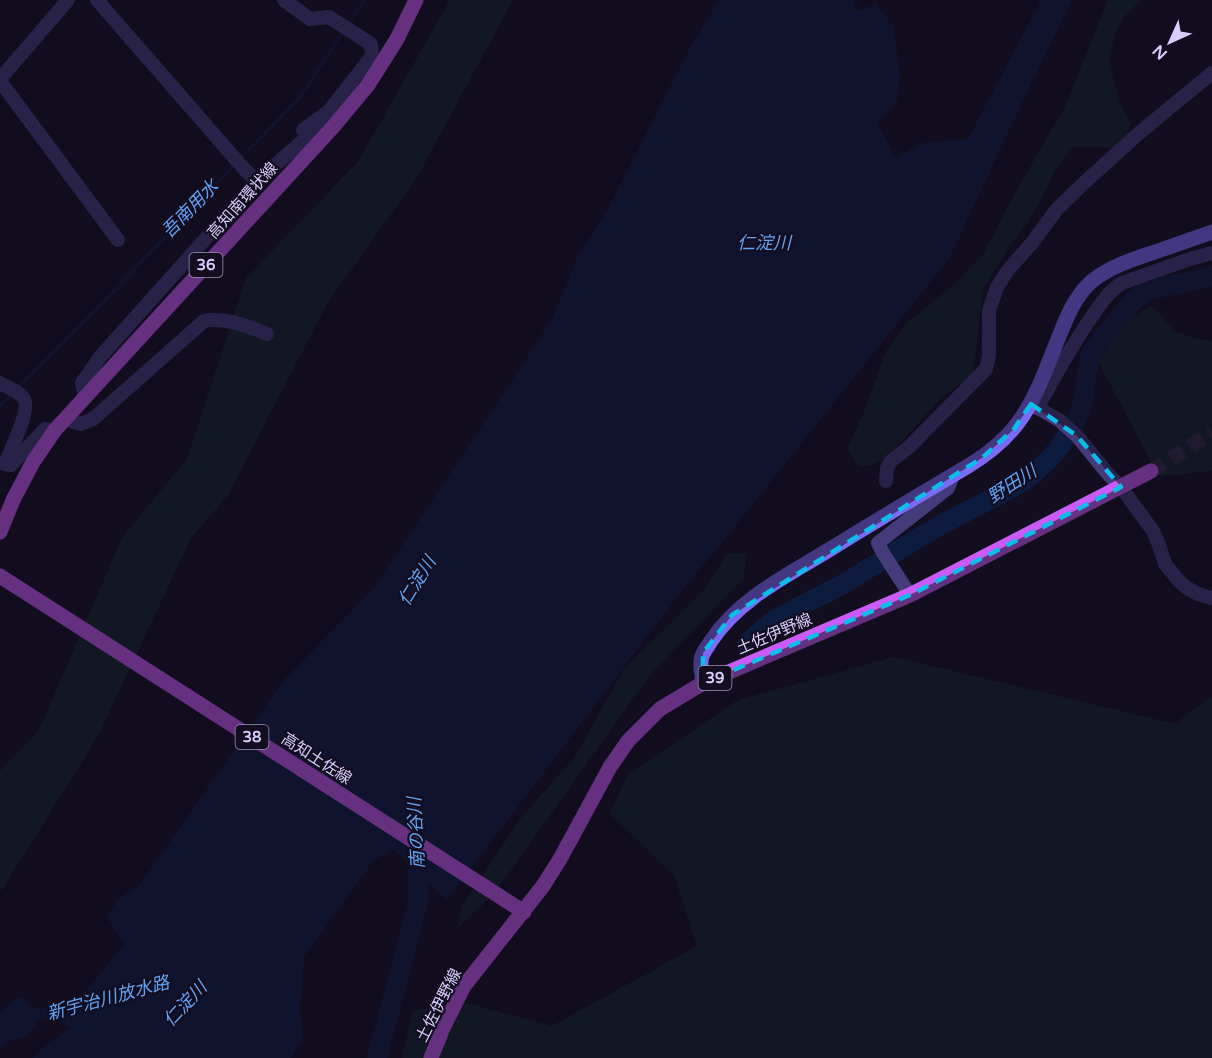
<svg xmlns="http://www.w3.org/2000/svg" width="1212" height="1058" font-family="'Varela Round','Noto Sans JP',sans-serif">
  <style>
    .green { fill: #112728 }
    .water { fill: #0d1b3e }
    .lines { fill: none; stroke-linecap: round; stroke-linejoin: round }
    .stream { stroke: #0d1b3e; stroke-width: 3 }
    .river { stroke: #0d1b3e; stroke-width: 20 }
    .primary-tunnel { stroke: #302a40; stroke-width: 15; stroke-dasharray: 15 8; stroke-linecap: butt }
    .street { stroke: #443b7b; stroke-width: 14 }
    .secondary { stroke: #7c6af7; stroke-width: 15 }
    .primary { stroke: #cb5bf6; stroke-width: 15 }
    .marked { fill: none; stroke: #0dbde9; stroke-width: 4.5; stroke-dasharray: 12 8; stroke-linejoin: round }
    .labels { text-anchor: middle; stroke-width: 4.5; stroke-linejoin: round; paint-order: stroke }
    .shield { fill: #120d1f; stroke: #9d94ba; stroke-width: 1.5 }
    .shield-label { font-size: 15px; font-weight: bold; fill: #d8cefc }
    .street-label { font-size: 16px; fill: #d8cefc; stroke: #120d1f }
    .water-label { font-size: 18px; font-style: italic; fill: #62a3f6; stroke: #120d1f }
  </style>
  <rect width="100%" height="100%" fill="#120d1f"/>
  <path class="green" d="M450 0H513L416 179 328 302 228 495 191 538 99 734 4 887 0 891V771L39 730 122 538 187 459 246 278 358 162Z
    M1108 0H1141L1123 18 1116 32 1109 61 1120 104 1131 122 1127 137 1111 148 1095 146 1073 147 1055 170 1045 192 1027 224 1010 245 983 290 973 375 941 398 887 458 872 465 859 466 847 448 863 415 886 351 908 322 957 282 983 255 1011 200 1064 109Z
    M1152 306 1177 333 1212 342V471L1159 476 1095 356 1114 328Z
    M727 553 746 554 744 578 649 676 493 895 457 928 463 905 521 818 575 757 624 669 704 590Z
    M894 657 1175 724 1212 696V1058H402L413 1011 463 1002 552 1026 697 946 674 875 610 814 628 774 738 700Z"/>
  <path class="water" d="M719 0H855V12L876 3 894 28 900 77 897 102 877 122 895 157 925 142 968 139 1039 4V0H1072L1018 111 949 259 726 538 684 588 447 900 394 850 374 860 304 957 300 1009 303 1038 291 1058H33L48 1043 70 1029 61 1022 40 1019 29 1035 8 1042 0 1049V1012L19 996 36 1009 77 1002 124 944 106 916 121 896 138 887 283 681 373 589 507 388 552 319 578 256 609 207 689 49Z"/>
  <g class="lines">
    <path class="stream" d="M348 24 365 0
      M240 159 301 96 343 32
      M18 387 106 299 235 164
      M0 406 11 394"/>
    <path class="river" d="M747 644C756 635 764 627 775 620 796 607 820 597 843 584 880 562 917 537 956 517 993 497 1035 482 1060 446 1070 432 1081 414 1084 397 1087 381 1086 364 1094 349L1133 301 1143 293 1150 290 1212 276
      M377 1058 419 899 416 845"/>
    <path class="primary-tunnel" d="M1151 471 1212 433"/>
    <path class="street" d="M97 0 245 170 257 181
      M284 0 310 19 329 17 371 44 372 56 329 111 303 130
      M0 79 68 0
      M0 81 118 240
      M0 383C7 387 20 392 24 399 31 409 10 451 5 464L11 465 45 429 55 430
      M85 397 82 383 100 357 257 181 314 131 323 127H333
      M1031 404 1059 420 1077 436 1108 474 1121 487 1153 531 1159 545 1165 564 1180 582 1187 588 1198 594 1212 598
      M1037 408C1055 377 1072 344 1093 315 1102 302 1109 291 1122 283L1190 259 1212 253
      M65 419 81 424 93 419 204 321C225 317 248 326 267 334
      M886 481 887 468 891 461 909 447 986 369 989 356V311L997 287 1008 270 1032 243 1057 209 1085 182 1138 134 1212 73
      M910 595 883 553 878 543 948 488 953 475"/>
    <path class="secondary" d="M703 683C702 675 699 665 702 656 704 651 708 646 711 641 739 598 790 574 832 548 877 520 923 493 968 466 1022 434 1034 400 1056 344 1065 322 1073 298 1091 282 1109 267 1131 260 1152 253 1172 246 1192 239 1212 232"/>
    <path class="primary" d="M0 532 13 500 33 462 55 430 333 127 368 85 397 39 416 0
      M0 576 524 912
      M431 1058 443 1028 464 986 543 886 560 859 610 767 628 741 660 709 703 683 910 595 1151 471"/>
  </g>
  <path d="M0 0H1212V1058H0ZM1031 404 1077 436 1121 487 910 595 703 683V653L732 615 982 458 1014 429Z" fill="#120d1f" fill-opacity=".55" fill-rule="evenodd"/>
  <path class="marked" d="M1031 404 1077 436 1121 487 910 595 703 683V653L732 615 982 458 1014 429Z"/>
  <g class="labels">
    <g class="shield">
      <rect x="189.5" y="253" width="33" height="24" rx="4.5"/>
      <rect x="698.5" y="666" width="33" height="24" rx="4.5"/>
      <rect x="235.5" y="725" width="33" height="24" rx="4.5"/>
    </g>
    <g class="shield-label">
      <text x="206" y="270">36</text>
      <text x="715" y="683">39</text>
      <text x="252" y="742">38</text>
    </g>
    <g class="street-label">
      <text transform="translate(242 200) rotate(-48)" y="6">高知南環状線</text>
      <text transform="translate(774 633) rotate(-23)" y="6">土佐伊野線</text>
      <text transform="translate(317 758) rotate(33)" y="6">高知土佐線</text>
      <text transform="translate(438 1005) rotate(-63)" y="6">土佐伊野線</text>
    </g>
    <g class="water-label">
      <text transform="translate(190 209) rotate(-46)" y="6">吾南用水</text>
      <text x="764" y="249">仁淀川</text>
      <text transform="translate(1012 484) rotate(-33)" y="6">野田川</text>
      <text transform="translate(417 581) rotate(-58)" y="6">仁淀川</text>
      <text transform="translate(416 833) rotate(-93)" y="6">南の谷川</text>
      <text transform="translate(108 998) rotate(-15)" y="6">新宇治川放水路</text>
      <text transform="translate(185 1004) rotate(-47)" y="6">仁淀川</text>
    </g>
  </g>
  <g transform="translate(1170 42) rotate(225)" stroke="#120d1f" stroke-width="4.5" paint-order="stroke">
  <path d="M0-4.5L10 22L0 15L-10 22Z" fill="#d8cefc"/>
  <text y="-9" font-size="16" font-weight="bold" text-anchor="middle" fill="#d8cefc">N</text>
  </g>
</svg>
